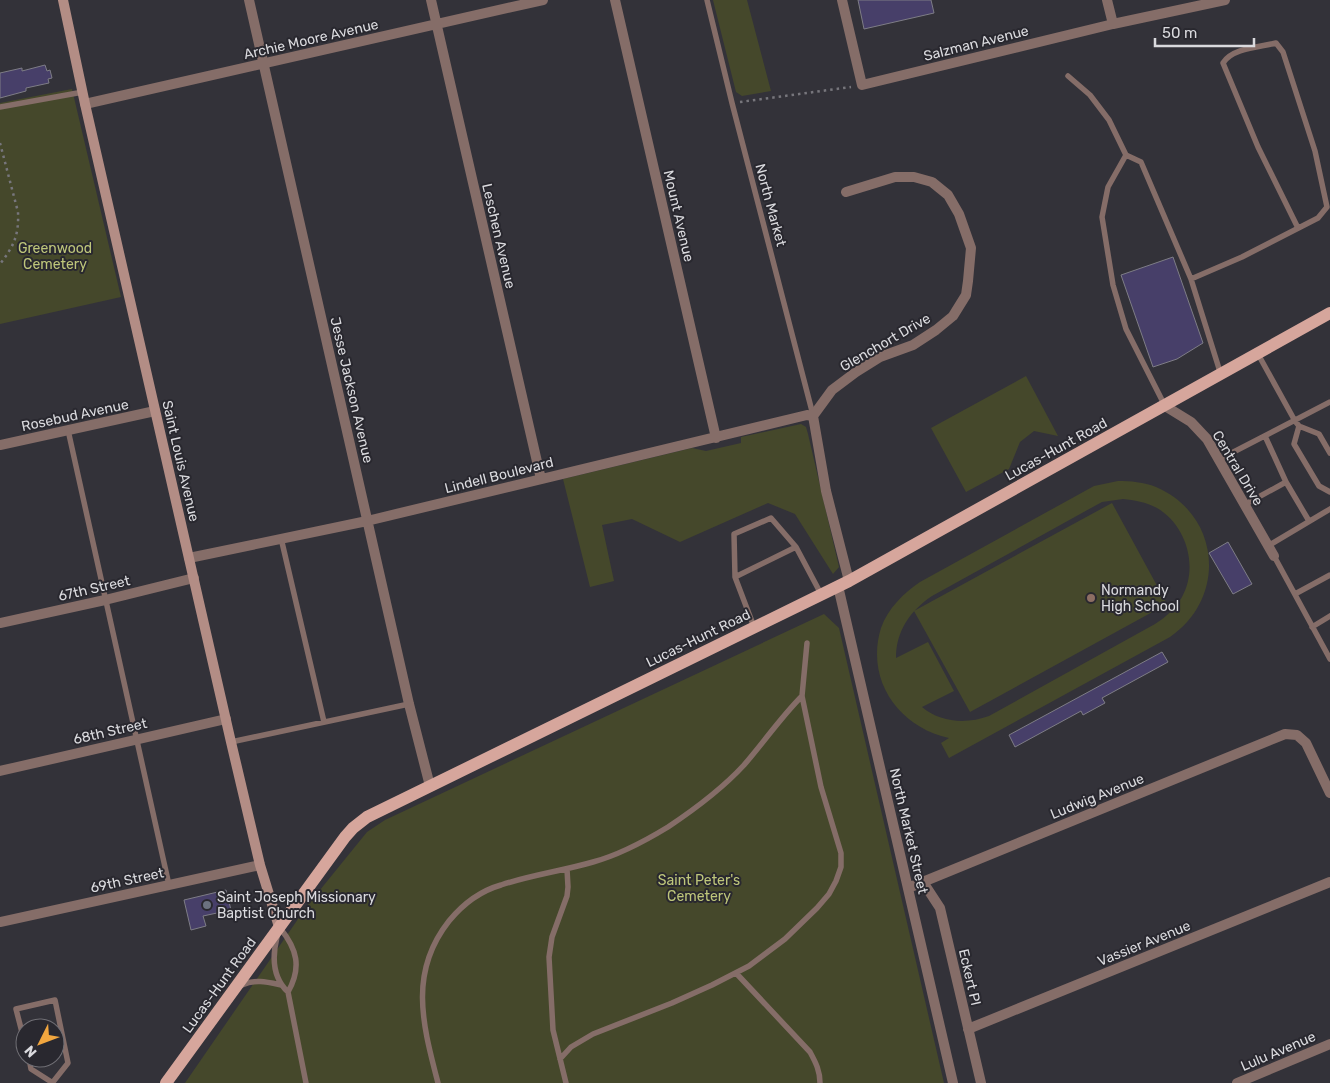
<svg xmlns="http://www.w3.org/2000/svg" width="1330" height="1083" font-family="Rubik,sans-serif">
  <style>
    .green { fill: #45482b; fill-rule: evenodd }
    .building { fill: #473f69; stroke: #7e7d86 }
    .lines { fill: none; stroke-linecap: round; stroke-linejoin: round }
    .path { stroke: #77767c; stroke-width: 2.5; stroke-dasharray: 2.5 4; stroke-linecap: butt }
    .lane { stroke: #856d68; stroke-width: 5.5 }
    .street { stroke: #856d68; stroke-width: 10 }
    .secondary { stroke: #b38d85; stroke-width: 10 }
    .primary { stroke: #d6a69c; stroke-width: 12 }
    .education-dot { fill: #8d6e63; stroke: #29282f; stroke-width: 2 }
    .worship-dot { fill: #6b7280; stroke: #29282f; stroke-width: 2 }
    .labels { text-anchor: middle; stroke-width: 4; stroke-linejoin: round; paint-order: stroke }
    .street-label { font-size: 14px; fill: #dadade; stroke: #29282f }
    .park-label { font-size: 14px; fill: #bec67a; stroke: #29282f }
    .poi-label { font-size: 14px; fill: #dadade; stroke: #29282f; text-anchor: start }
  </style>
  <rect width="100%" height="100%" fill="#333239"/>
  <path class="green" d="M713 0H747L771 91 742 96 736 92Z
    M72 89 121 297 0 324V103Z
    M1026 376 1058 436 1034 431 1020 442 1009 469 966 492 931 428Z
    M801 424 806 427 808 434 839 567 833 574 795 514 768 503 680 542 632 519 602 525 614 581 590 587 563 479 692 448 706 451 741 443V437Z
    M1118 481C1130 481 1144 482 1156 487 1221 515 1227 598 1170 637L949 758 941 743 949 738C899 727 865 680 881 628 888 608 904 593 920 582L1094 486ZM1123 499C1134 500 1146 502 1157 508 1186 525 1199 566 1182 597 1176 608 1166 617 1155 624L989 716C967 724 941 723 922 707L954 691 928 642 896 658C896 631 910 611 932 596L1091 508 1102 502Z
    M1112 503 1167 604 970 712 914 611Z
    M824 614 839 628 944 1083H185L307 906 367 832 385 820Z"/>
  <path class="building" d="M858 0H931L934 13 864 29Z
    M45 65 47 71 50 70 52 78 48 79 49 83 26 88V91L0 98V73L22 68V71Z
    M1173 257 1203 343 1177 359 1153 367 1121 275Z
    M1228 542 1252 584 1233 594 1209 553Z
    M1162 652 1168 662 1102 698 1105 703 1083 715 1081 711 1015 747 1009 735Z
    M226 890 231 910 203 916 206 926 191 930 184 900Z"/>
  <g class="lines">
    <path class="path" d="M740 102 851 87
      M0 143 18 212C19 235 14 246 0 264"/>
    <path class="lane" d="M707 0 732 103 813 415
      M1068 76 1090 95 1109 120 1126 155 1108 187 1102 217 1113 285 1126 329 1165 406
      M0 107 83 92
      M1126 155 1141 162 1191 279 1242 257 1318 218 1327 207 1315 151 1283 52 1276 43C1260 47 1232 48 1223 63L1258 147 1298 228
      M1191 279 1221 375
      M1258 354 1295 421 1299 426 1319 434 1330 453
      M1299 426 1294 444 1319 486 1330 492
      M68 430 169 885
      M1218 460 1330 402
      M1286 482 1309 521
      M1244 505 1286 482 1265 436
      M281 538 324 722
      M1268 546 1330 509
      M1274 556 1330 659
      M735 577 734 534 771 518 796 547
      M1295 594 1330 575
      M754 627 735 577 796 547 821 594
      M1312 627 1330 616
      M231 742 409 704
      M280 928C297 949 302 967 288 992
      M277 937C272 957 272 977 288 992L306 1083
      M736 973 810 1052C816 1063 820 1071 820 1083
      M242 985C255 979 267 982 281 985
      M25 1044 16 1009 55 1000 68 1063 53 1082
      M29 1058 31 1069 53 1083
      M560 1059 571 1047 593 1034 672 1003 712 985 749 966 785 939 817 908 829 894 836 881 841 867V853L821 787 802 696 807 643
      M438 1083C423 1025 408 973 449 921 463 904 480 891 501 885 531 875 562 871 593 862 619 855 645 841 668 827 695 809 722 789 744 765 764 742 781 717 802 696
      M566 1083 553 1030 549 957 552 937 567 896 568 887 567 869"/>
    <path class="street" d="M249 0 409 704 430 786
      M431 0 541 479
      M615 0 716 438
      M842 0 862 85 1113 24 1225 0
      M1107 0 1113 24
      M85 104 543 0
      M1165 406 1191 422 1207 439 1274 556
      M813 416 832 390 856 372 880 357 913 345 936 330 953 316 966 295 968 281 971 248 959 214 948 195 932 182 914 177H895L846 192
      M813 416 826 491 849 581
      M0 445 155 411
      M189 558 367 521 807 415 813 416
      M838 586 953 1083
      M0 623 105 600 194 578
      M0 771 226 719
      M923 882 940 908 981 1083
      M908 888 1285 734 1297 735 1306 743 1330 793
      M0 922 260 865
      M968 1029 1330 882
      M1237 1083 1330 1044"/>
    <path class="secondary" d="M63 0 85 104 231 742 260 865 279 927"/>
    <path class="primary" d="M166 1083 345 837 353 828 367 817 849 581 1330 313"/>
  </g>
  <circle class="education-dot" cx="1091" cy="598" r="5"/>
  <circle class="worship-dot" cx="207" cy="905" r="5"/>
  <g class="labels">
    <g class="street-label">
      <text transform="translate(311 39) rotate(-13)" y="5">Archie Moore Avenue</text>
      <text transform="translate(976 43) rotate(-14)" y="5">Salzman Avenue</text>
      <text transform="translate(771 205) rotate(75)" y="5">North Market</text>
      <text transform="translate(679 216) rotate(77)" y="5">Mount Avenue</text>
      <text transform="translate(499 236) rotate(77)" y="5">Leschen Avenue</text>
      <text transform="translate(885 342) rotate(-30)" y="5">Glenchort Drive</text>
      <text transform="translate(352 390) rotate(77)" y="5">Jesse Jackson Avenue</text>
      <text transform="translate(75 415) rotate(-12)" y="5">Rosebud Avenue</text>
      <text transform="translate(1056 449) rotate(-29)" y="5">Lucas-Hunt Road</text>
      <text transform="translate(181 461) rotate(77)" y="5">Saint Louis Avenue</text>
      <text transform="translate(1238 468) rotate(59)" y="5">Central Drive</text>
      <text transform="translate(499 475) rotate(-14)" y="5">Lindell Boulevard</text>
      <text transform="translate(94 588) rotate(-13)" y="5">67th Street</text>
      <text transform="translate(698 638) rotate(-26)" y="5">Lucas-Hunt Road</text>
      <text transform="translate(110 731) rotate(-13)" y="5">68th Street</text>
      <text transform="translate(1097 796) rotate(-22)" y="5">Ludwig Avenue</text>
      <text transform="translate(909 831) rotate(77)" y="5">North Market Street</text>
      <text transform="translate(127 880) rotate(-12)" y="5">69th Street</text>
      <text transform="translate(1144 943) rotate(-22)" y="5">Vassier Avenue</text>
      <text transform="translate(970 977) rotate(77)" y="5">Eckert Pl</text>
      <text transform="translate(219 985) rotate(-54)" y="5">Lucas-Hunt Road</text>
      <text transform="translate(1278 1051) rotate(-23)" y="5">Lulu Avenue</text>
    </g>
    <g class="park-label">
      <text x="55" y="253">Greenwood<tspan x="55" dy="16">Cemetery</tspan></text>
      <text x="699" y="885">Saint Peter's<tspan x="699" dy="16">Cemetery</tspan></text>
    </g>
    <g class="poi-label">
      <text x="1101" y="595">Normandy<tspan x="1101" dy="16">High School</tspan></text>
      <text x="217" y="902">Saint Joseph Missionary<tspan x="217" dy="16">Baptist Church</tspan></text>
    </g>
  </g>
  <g transform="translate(40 1043) rotate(228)"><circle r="24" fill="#29282f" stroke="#706f75"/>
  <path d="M0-4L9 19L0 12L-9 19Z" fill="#f1a63f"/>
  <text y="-8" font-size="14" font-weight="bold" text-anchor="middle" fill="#dadade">N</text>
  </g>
  <path d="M1155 38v8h99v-8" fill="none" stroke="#dadade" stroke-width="2.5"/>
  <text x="1162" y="38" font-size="15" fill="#dadade" stroke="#29282f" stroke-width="4" paint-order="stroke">50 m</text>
</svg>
